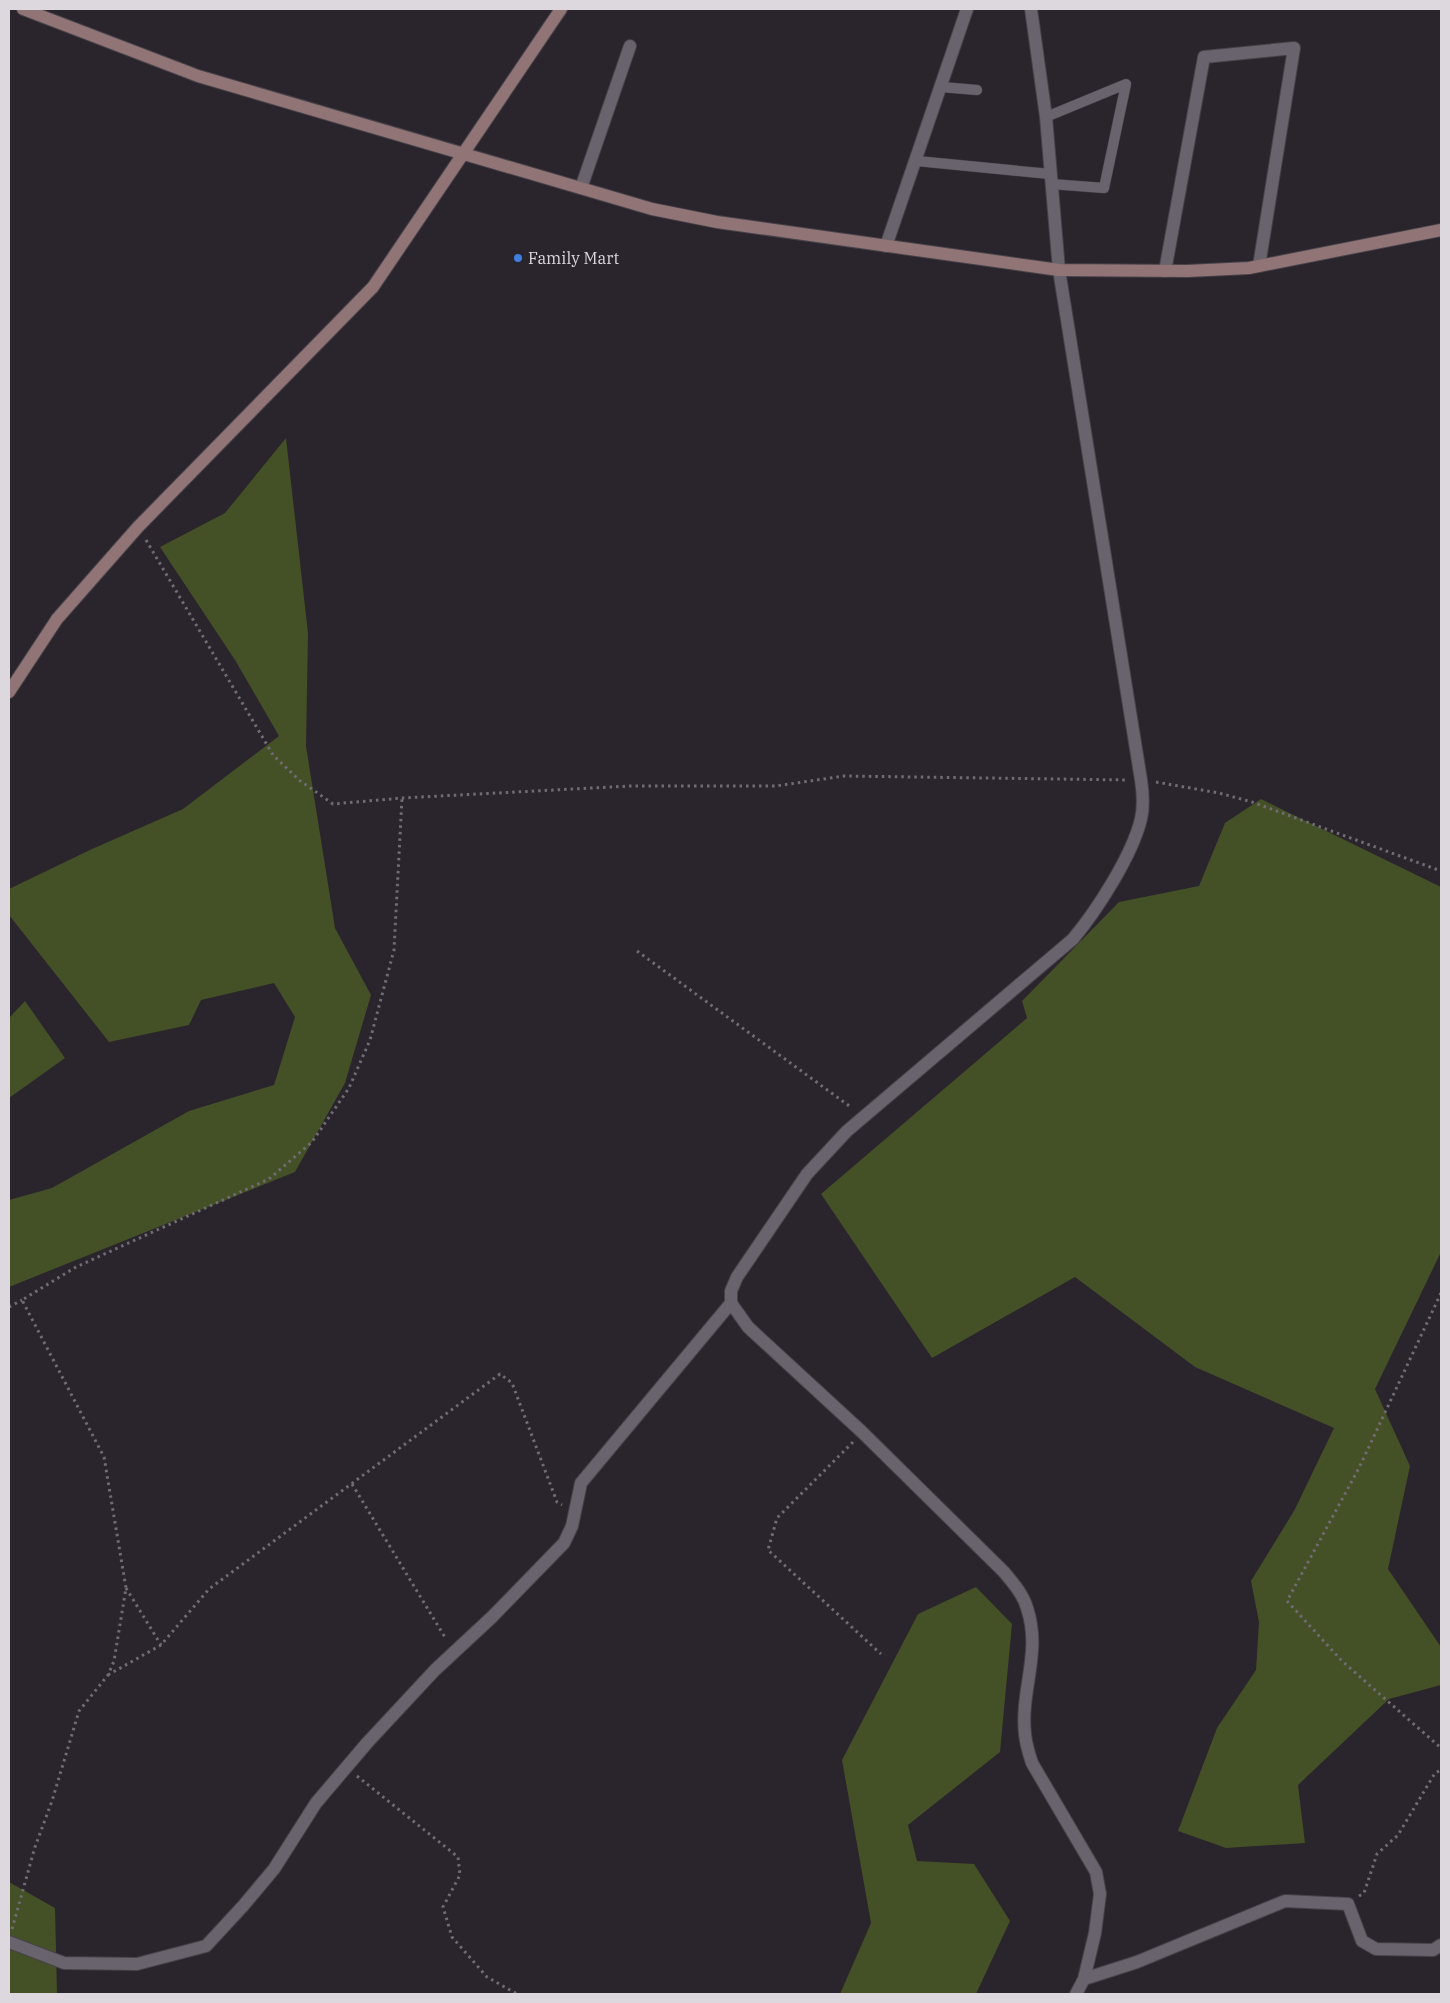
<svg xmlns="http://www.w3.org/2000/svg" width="1450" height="2003" font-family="'IBM Plex Serif',serif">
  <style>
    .green { fill: #445026 }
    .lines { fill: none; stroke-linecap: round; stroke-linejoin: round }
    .lane-casing { stroke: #474249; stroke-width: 11 }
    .street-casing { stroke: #474249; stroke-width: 14 }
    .secondary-casing { stroke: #474249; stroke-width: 14 }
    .path { stroke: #716c73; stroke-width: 3; stroke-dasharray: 2.5 4; stroke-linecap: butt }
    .lane { stroke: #69636d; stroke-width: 10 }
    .street { stroke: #69636d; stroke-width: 12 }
    .secondary { stroke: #917475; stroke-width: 12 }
    .shop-dot { fill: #3f7fe0; stroke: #2a242d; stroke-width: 2 }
    .labels { text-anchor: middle; stroke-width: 5; stroke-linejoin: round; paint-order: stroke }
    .poi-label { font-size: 16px; fill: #dcd8de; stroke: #2a242d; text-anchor: start }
  </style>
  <rect width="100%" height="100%" fill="#2a242d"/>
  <path class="green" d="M286 438 308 633 306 746 335 928 371 995 345 1083 295 1172 9 1287V1200L52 1188 189 1111 274 1085 295 1017 274 983 201 1000 189 1025 109 1042 9 915V889L92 849 183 809 279 736 235 660 160 547 225 513Z
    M1261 799 1441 887V1252L1375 1389 1410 1466 1388 1569 1441 1647V1685L1389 1699 1298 1785 1305 1843 1226 1848 1178 1831 1217 1728 1256 1670 1259 1622 1251 1581 1294 1511 1334 1428 1195 1367 1075 1277 932 1358 821 1194 1027 1018 1022 1001 1119 902 1199 886 1225 823Z
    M25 1001 65 1058 9 1098V1018Z
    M976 1587 1012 1624 1000 1752 908 1825 917 1861 974 1864 1010 1921 976 1994H840L871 1923 842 1760 918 1614Z
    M9 1882 55 1908 57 1994H9Z"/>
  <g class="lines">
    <defs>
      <path id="lane" d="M941 87 977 90
        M1046 117 1126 84 1104 188 1051 184
        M917 161 1050 174"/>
      <path id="street" d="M1031 9 1046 117 1059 270 1141 780C1143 793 1144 806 1141 819 1132 856 1097 910 1073 939L847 1131 807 1174 737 1277 731 1291V1303L748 1327 862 1432 1004 1572C1013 1583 1023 1594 1027 1608 1042 1653 1020 1690 1025 1734 1026 1744 1029 1754 1032 1763L1096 1872 1100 1894 1095 1933 1084 1979 1076 1994
        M581 188 630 46
        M886 246 967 9
        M1165 271 1204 57 1294 48 1259 266
        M9 1942 64 1963 137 1964 206 1946 243 1906 274 1869 316 1803 367 1743 435 1670 492 1617 564 1543 572 1526 581 1483 731 1303
        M1084 1979 1137 1962 1285 1901 1348 1904 1362 1941 1376 1949 1433 1950 1441 1945"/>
      <path id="secondary" d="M23 9 198 76 652 209 717 222 1059 270 1187 271 1249 268 1441 230
        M9 692 57 619 138 527 373 287 561 9"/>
    </defs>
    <use href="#lane" class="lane-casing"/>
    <use href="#street" class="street-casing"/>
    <use href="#secondary" class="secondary-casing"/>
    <path class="path" d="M146 540 273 755 299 780 333 804 402 798 630 786H776L844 776 1128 780
      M1156 782 1219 793 1252 802 1441 871
      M637 951 852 1108
      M1441 1293 1359 1468 1287 1601 1342 1661 1441 1748
      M9 1307 22 1300
      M853 1442 777 1518 768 1550 881 1654
      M352 1484 446 1639
      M126 1588 161 1645
      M108 1675 161 1645 209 1589 500 1374 512 1383 557 1502 562 1505
      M357 1776 458 1857 460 1875 443 1907 452 1937 487 1977 517 1994
      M1359 1896 1364 1893 1377 1854 1398 1835 1435 1773 1441 1770
      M12 1929 35 1847 52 1801 79 1711 108 1675 114 1661 126 1588 104 1457 22 1300 76 1267 269 1179 312 1142 349 1088 370 1040 394 950 402 798"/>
    <use href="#lane" class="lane"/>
    <use href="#street" class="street"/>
    <use href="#secondary" class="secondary"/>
  </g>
  <circle class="shop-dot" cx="518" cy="258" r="5"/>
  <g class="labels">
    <g class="poi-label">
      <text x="528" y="264">Family Mart</text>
    </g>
  </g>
  <rect width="1450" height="2003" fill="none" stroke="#dcd8de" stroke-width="20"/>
</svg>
